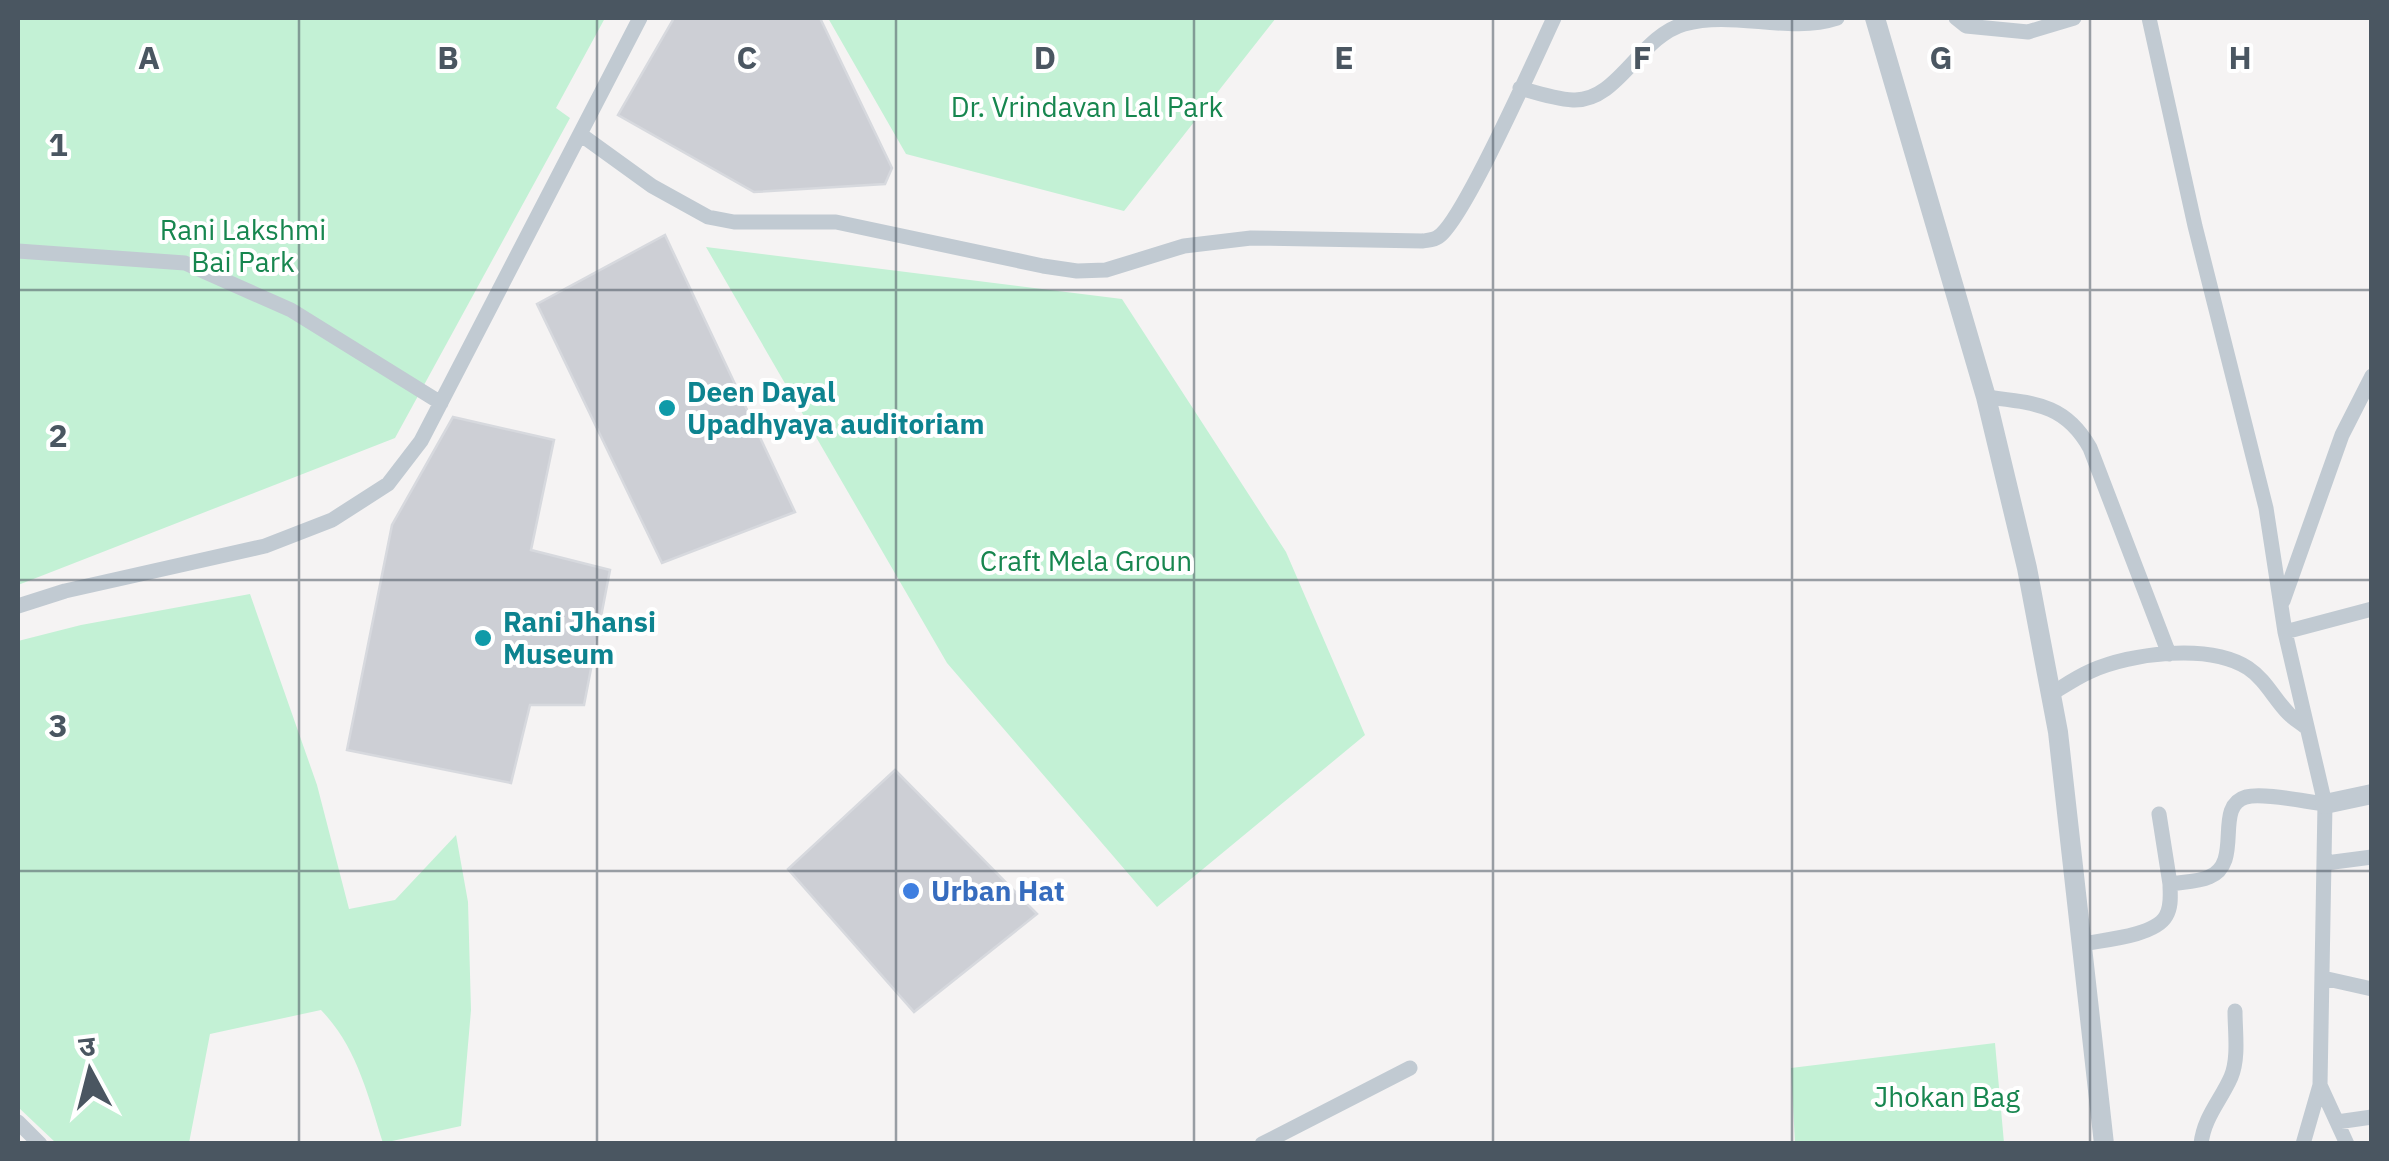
<svg xmlns="http://www.w3.org/2000/svg" width="2389" height="1161" font-family="'IBM Plex Sans','Noto Sans Devanagari',sans-serif">
  <style>
    .green { fill: #c3f1d5 }
    .building { fill: #cdcfd5; stroke: #d7d9de; stroke-width: 2.5 }
    .lines { fill: none; stroke-linecap: round; stroke-linejoin: round }
    .minor { stroke: #c1cad2; stroke-width: 15 }
    .tertiary { stroke: #c1cad2; stroke-width: 20 }
    .grid { fill: none; stroke: #4a5661; stroke-width: 2.5; stroke-opacity: 0.55 }
    .culture-dot { fill: #0f9aa8; stroke: #fff; stroke-width: 4 }
    .shop-dot { fill: #3f7fe0; stroke: #fff; stroke-width: 4 }
    .labels { text-anchor: middle; stroke-width: 8; stroke-linejoin: round; paint-order: stroke }
    .park-label { font-size: 28px; fill: #17864f; stroke: #fff }
    .culture-label { font-size: 28px; font-weight: bold; fill: #0d838f; stroke: #fff; text-anchor: start }
    .shop-label { font-size: 28px; font-weight: bold; fill: #366cbe; stroke: #fff; text-anchor: start }
    .grid-label { font-size: 32px; text-anchor: middle; font-weight: bold; fill: #4a5661; stroke: #fff; stroke-width: 8; stroke-linejoin: round; paint-order: stroke }
  </style>
  <rect width="100%" height="100%" fill="#f5f3f3"/>
  <path class="green" d="M18 18H605L556 108 570 118 395 438 18 585Z
    M828 18H1276L1124 211 906 154Z
    M706 247 1122 299 1286 552 1365 735 1157 907 947 663Z
    M250 594 317 785 349 909 395 900 456 835 468 902 471 1010 461 1126 383 1143C368 1096 357 1047 321 1010L210 1034 189 1143H56L18 1107V641L81 625Z
    M1995 1043 2004 1143H1795L1791 1068Z"/>
  <path class="building" d="M674 18H820L892 168 885 184 754 192 618 115Z
    M665 235 795 512 662 563 537 304Z
    M453 417 554 440 531 550 610 570 584 705H530L511 783 347 750 392 525Z
    M895 770 1037 914 914 1012 788 869Z"/>
  <g class="lines">
    <path class="minor" d="M1956 18 1966 26 2028 32 2074 18
      M2149 18 2195 226 2266 508 2285 632 2325 804 2320 1085 2303 1144
      M1520 88C1537 93 1555 99 1573 100 1618 102 1639 37 1684 24 1734 10 1788 34 1837 18
      M580 134 652 186 708 217 734 222H836L1043 266 1077 271 1106 270 1184 246 1251 238 1423 241C1428 240 1434 240 1438 237 1463 222 1537 54 1554 18
      M18 251 185 263 291 310 441 403
      M1986 397C2033 403 2065 403 2090 448L2169 654
      M2283 601 2342 435 2372 376
      M18 606 65 591 265 546 332 520 388 484 421 441 640 18
      M2285 632 2372 609
      M2051 694C2064 686 2077 677 2091 671 2131 653 2209 643 2248 668 2266 680 2274 699 2289 714 2294 719 2301 723 2307 728
      M2159 814 2170 884
      M2326 863 2372 857
      M2082 944C2103 940 2155 936 2166 916 2172 906 2170 894 2170 884 2182 882 2198 882 2209 877 2244 863 2213 806 2246 797 2262 792 2307 802 2325 804
      M2323 978 2372 989
      M2320 1085 2347 1144
      M18 1122 40 1144
      M2337 1122 2372 1117
      M1262 1144 1410 1068
      M2201 1144C2204 1117 2221 1100 2231 1077 2239 1058 2235 1032 2235 1011"/>
    <path class="tertiary" d="M1875 18 1986 397 2027 568 2058 732 2104 1144
      M2325 804 2372 794"/>
  </g>
  <path class="grid" d="M299 18V1144M597 18V1144M896 18V1144M1194 18V1144M1493 18V1144M1792 18V1144M2090 18V1144M18 290H2372M18 580H2372M18 871H2372"/>
  <g class="culture-dot">
    <circle cx="667" cy="408" r="10"/>
    <circle cx="483" cy="638" r="10"/>
  </g>
  <circle class="shop-dot" cx="911" cy="891" r="10"/>
  <g class="labels">
    <g class="park-label">
      <text x="1087" y="117">Dr. Vrindavan Lal Park</text>
      <text x="243" y="240">Rani Lakshmi<tspan x="243" dy="32">Bai Park</tspan></text>
      <text x="1086" y="571">Craft Mela Groun</text>
      <text x="1947" y="1107">Jhokan Bag</text>
    </g>
    <g class="culture-label">
      <text x="687" y="402">Deen Dayal<tspan x="687" dy="32">Upadhyaya auditoriam</tspan></text>
      <text x="503" y="632">Rani Jhansi<tspan x="503" dy="32">Museum</tspan></text>
    </g>
    <g class="shop-label">
      <text x="931" y="901">Urban Hat</text>
    </g>
  </g>
  <g class="grid-label">
    <text x="149" y="69">A</text>
    <text x="448" y="69">B</text>
    <text x="747" y="69">C</text>
    <text x="1045" y="69">D</text>
    <text x="1344" y="69">E</text>
    <text x="1642" y="69">F</text>
    <text x="1941" y="69">G</text>
    <text x="2240" y="69">H</text>
    <text x="58" y="156">1</text>
    <text x="58" y="447">2</text>
    <text x="58" y="737">3</text>
  </g>
  <rect width="2389" height="1161" fill="none" stroke="#4a5661" stroke-width="40"/>
  <g transform="translate(90 1071) rotate(353)" stroke="#ffffff" stroke-width="8" paint-order="stroke">
  <path d="M0-8L18 38L0 25L-18 38Z" fill="#4a5661"/>
  <text y="-15" font-size="28" font-weight="bold" text-anchor="middle" fill="#4a5661">उ</text>
  </g>
</svg>
